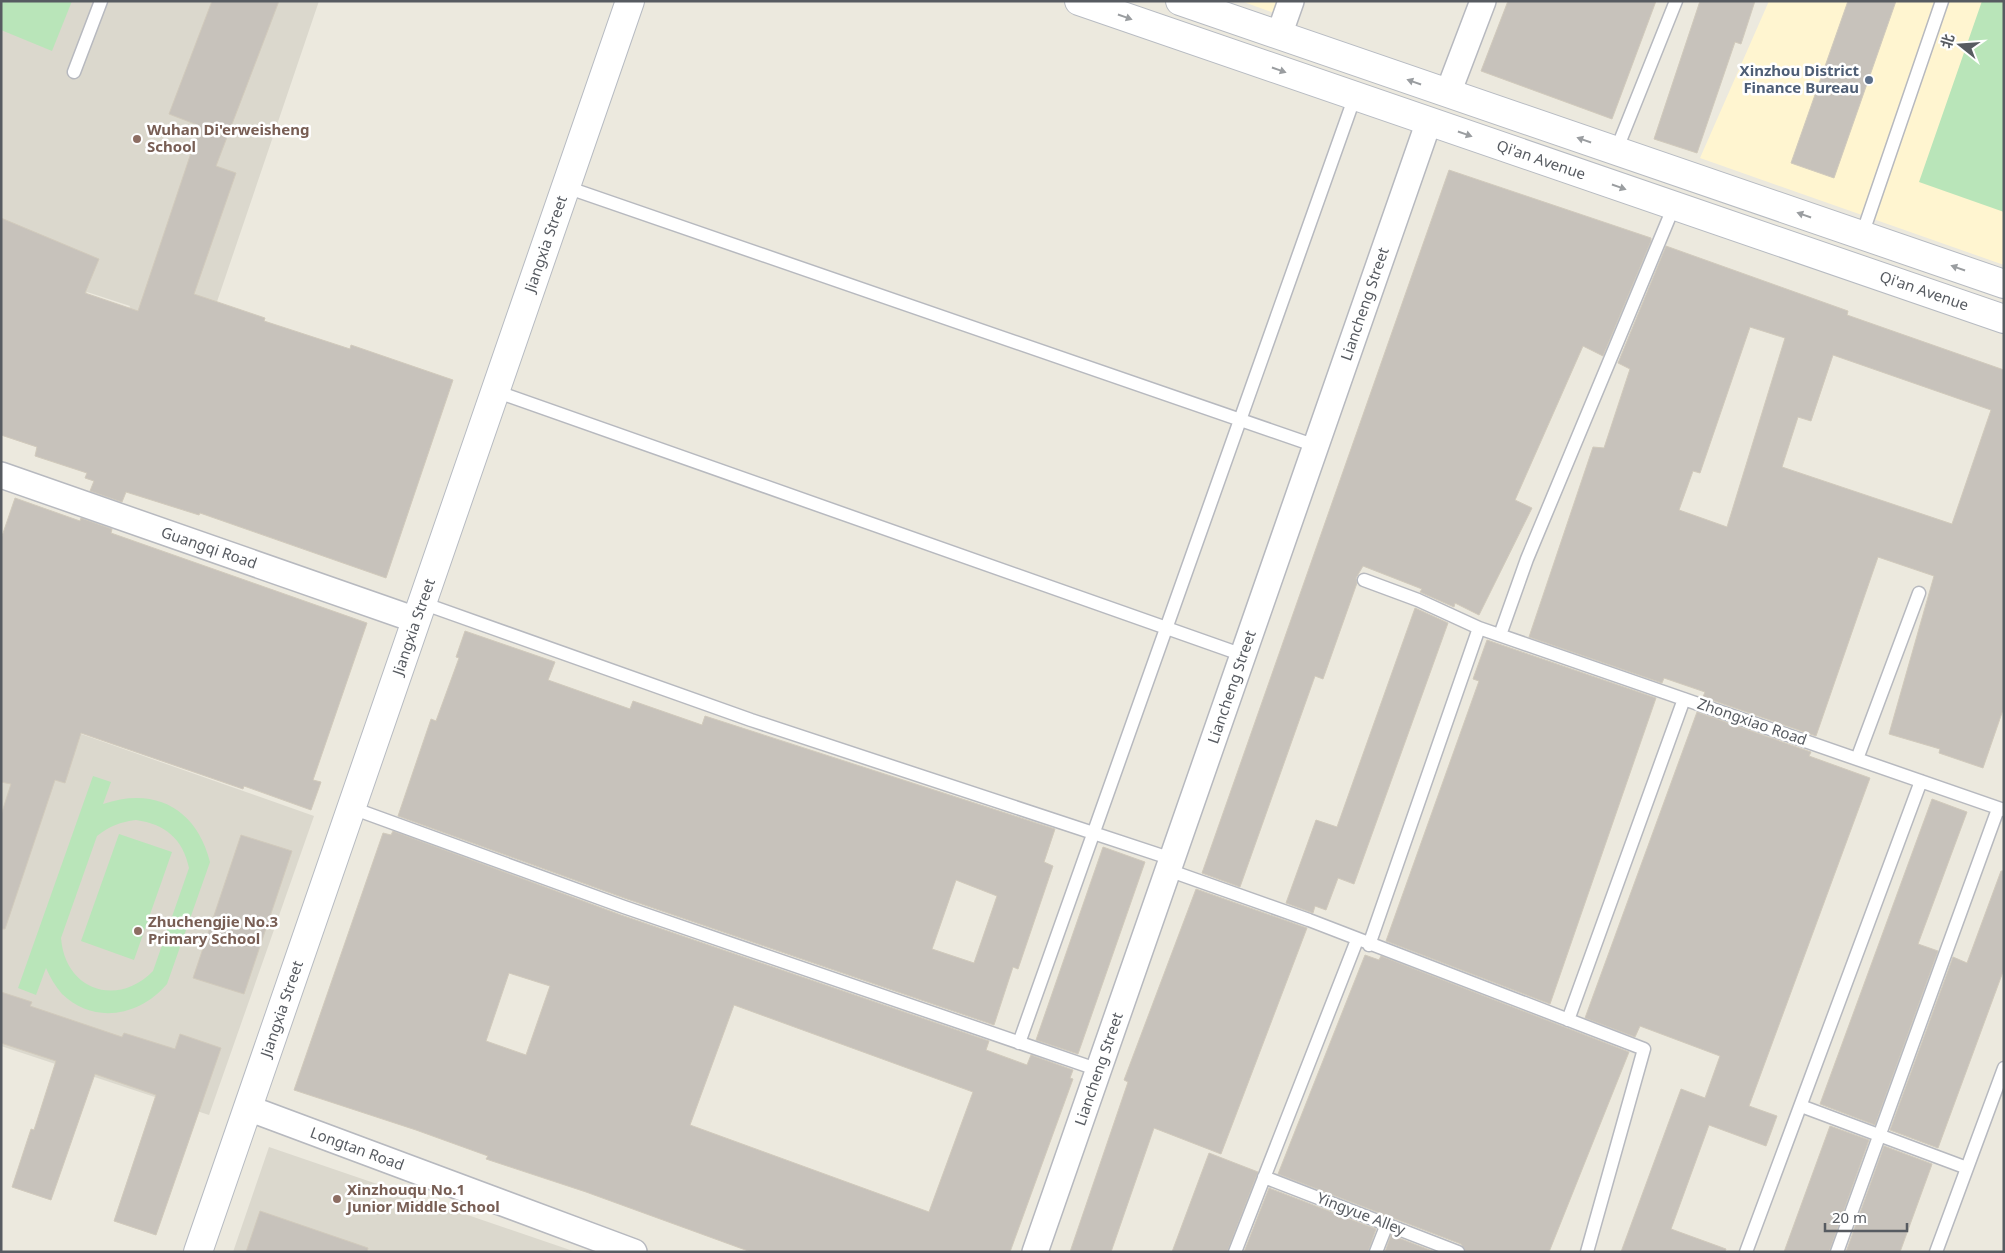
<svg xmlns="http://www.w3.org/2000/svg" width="2005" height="1253" font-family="'Noto Sans','Noto Sans SC',sans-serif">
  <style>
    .commercial { fill: #fff5d0 }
    .education { fill: #dbd8cd }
    .green { fill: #b9e5b9; fill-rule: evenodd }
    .building { fill: #c7c2bb; stroke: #d1cabc; fill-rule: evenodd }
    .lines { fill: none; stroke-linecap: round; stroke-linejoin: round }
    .lane-casing { stroke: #b7b9bf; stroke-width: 15 }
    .street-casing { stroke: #b7b9bf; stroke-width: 28 }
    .secondary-casing { stroke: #b7bbc2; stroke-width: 30 }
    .lane { stroke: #fff; stroke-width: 12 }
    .street { stroke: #fff; stroke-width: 25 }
    .secondary { stroke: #fff; stroke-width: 28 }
    .oneway { fill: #9a9da0 }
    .service-dot { fill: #5c6f8a; stroke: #fff; stroke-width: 2 }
    .education-dot { fill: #8d6e63; stroke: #fff; stroke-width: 2 }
    .labels { text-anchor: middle; stroke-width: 5; stroke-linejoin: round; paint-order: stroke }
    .service-label { font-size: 15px; font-weight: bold; fill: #4e5e75; stroke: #fff; text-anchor: end }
    .education-label { font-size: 15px; font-weight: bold; fill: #785e54; stroke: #fff; text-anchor: start }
    .street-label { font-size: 15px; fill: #575b61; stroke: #fff }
  </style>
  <rect width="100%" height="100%" fill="#ece9de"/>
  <path class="commercial" d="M1241 1H1284L1280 15Z
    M1769 1H2004V265L1700 158Z"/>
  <path class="education" d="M1 1H319L204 340 128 314 130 306 87 292 82 305 1 277Z
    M30 716 314 816 209 1115 1 1046V734Z
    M269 1147 576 1252H233Z"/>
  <path class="green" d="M1 1H72L52 51 1 30Z
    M1982 1H2004V212L1919 182Z
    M93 776 111 782 103 804C155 786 197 809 210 862L167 984C140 1016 94 1025 62 994 55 986 50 977 46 968L36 995 18 988ZM136 820C165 824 183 839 189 868L153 971C117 1008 65 990 61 938L97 836C110 826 120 822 136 820Z
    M119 834 172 852 134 960 81 941Z"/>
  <path class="building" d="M212 1H279L216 166 236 173 194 294 265 318 264 321 350 349 351 345 453 380 386 578 200 513 199 515 126 492 122 502 90 491 94 481 85 478 87 473 35 456 37 447 1 435V218L99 259 85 293 138 311 200 126 169 114Z
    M1508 1H1656L1612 119 1481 71Z
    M1700 1H1755L1741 44 1735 42 1697 153 1654 139Z
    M1848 1H1896L1834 178 1791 163Z
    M1449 170 1651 238V241L1603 356 1583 346 1515 500 1532 508 1479 615 1455 603 1454 607 1420 592 1422 589 1363 566 1356 578 1357 583 1323 679 1315 676 1240 887 1202 873Z
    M1666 246 1848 311 1847 315 2004 370V707L1983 768 1939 753 1940 749 1889 734 1934 576 1878 557 1816 736 1703 697 1705 692 1664 678 1662 683 1529 637 1593 447 1604 448 1630 369 1618 363ZM1750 327 1785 338 1727 527 1679 510 1693 471 1700 473ZM1833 355 1991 410 1952 524 1782 467 1798 417 1811 421Z
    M15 498 80 521 81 518 112 529 111 533 367 623 313 780 321 782 311 810 244 786 243 789 81 733 65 783 55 780 5 929H1V815L11 784 1 782V539Z
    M1415 608 1448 623 1354 884 1338 878 1326 910 1315 906 1313 913 1286 903 1316 820 1337 827Z
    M465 631 555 662 548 680 630 709 633 701 702 725 705 716 1055 829 1044 862 1053 866 1018 969 1013 967 994 1025 627 899 398 816 431 719 436 721 459 658 456 657ZM956 880 997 896 974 963 932 949Z
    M1487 640 1656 698 1550 1004 1386 941 1479 681 1473 679Z
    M1697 712 1811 752 1809 756 1870 778 1749 1106 1777 1116 1766 1146 1709 1125 1671 1229 1726 1249 1725 1252H1621L1681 1089 1705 1098 1720 1056 1640 1026 1635 1037 1585 1018Z
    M1932 799 1967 812 1918 944 1938 951 1875 1125 1820 1104Z
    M393 831 621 915 989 1041 986 1050 1027 1065 1031 1055 1073 1070 1070 1078 1073 1079 1010 1252H751L586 1192 486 1159 488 1156 416 1130 294 1090 383 833 391 835ZM509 973 550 986 526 1055 486 1041ZM734 1005 973 1092 929 1212 690 1125Z
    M241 835 292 851 244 994 193 978Z
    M1103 847 1145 862 1078 1054 1036 1040Z
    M2001 871H2004V969L1938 1148 1890 1130 1953 957 1967 963Z
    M1196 889 1307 928 1221 1154 1154 1128 1111 1252H1070L1128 1082 1124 1080Z
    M1365 955 1379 960 1381 956 1629 1052 1549 1252H1466L1461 1244 1278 1174Z
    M1 992 32 1002 30 1006 122 1037 124 1033 175 1049 180 1034 221 1048 156 1235 114 1221 156 1095 95 1074 51 1200 12 1187 31 1129 34 1130 56 1061 1 1043Z
    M1830 1126 1869 1140 1829 1252H1784Z
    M1884 1146 1932 1164 1931 1167 1900 1252H1846Z
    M1209 1153 1258 1172 1227 1252H1172Z
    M1269 1188 1376 1229 1368 1252H1244Z
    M260 1211 368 1248 367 1252H246Z
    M1391 1235 1435 1252H1385Z"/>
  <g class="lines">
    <defs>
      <path id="lane" d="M74 72 101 1
        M1616 151 1676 1
        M566 187 1316 446
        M1862 235 1942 1
        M495 391 1243 655
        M1364 580 1418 600 1479 628 2004 810
        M422 603 751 720 1172 859
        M1500 635 1527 559 1674 206
        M1857 759 1919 593
        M352 808 624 907 1099 1070
        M1168 870 1309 920 1644 1049 1587 1252
        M1369 945 1479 628
        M1568 1020 1684 699
        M1019 1043 1355 96
        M1801 1106 1967 1168
        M1264 1177 1458 1252
        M1235 1252 1357 940
        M1376 1252 1387 1224
        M1746 1252 1921 781
        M1837 1252 1998 809
        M1936 1252 2004 1068"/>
      <path id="street" d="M1279 35 1291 1
        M1448 93 1483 1
        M1 475 416 620
        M248 1108 634 1252
        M1035 1252 1429 121"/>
      <path id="secondary" d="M1079 1 2004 319
        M1180 1 2004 284
        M198 1252 630 1"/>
    </defs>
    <use href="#lane" class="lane-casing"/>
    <use href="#street" class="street-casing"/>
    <use href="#secondary" class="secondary-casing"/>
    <use href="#lane" class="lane"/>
    <use href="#street" class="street"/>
    <use href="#secondary" class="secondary"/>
  </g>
  <defs><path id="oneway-solid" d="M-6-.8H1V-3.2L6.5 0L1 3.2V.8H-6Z" transform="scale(1.25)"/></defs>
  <g class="oneway">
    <use href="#oneway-solid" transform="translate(1125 17) rotate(19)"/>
    <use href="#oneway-solid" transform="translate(1279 70) rotate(19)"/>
    <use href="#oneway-solid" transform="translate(1414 82) rotate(-161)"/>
    <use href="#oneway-solid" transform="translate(1465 134) rotate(19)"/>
    <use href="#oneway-solid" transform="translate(1584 140) rotate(-161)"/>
    <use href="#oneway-solid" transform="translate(1619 187) rotate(19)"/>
    <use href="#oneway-solid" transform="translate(1804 215) rotate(-161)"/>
    <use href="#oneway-solid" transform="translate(1958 268) rotate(-161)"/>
  </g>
  <circle class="service-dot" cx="1869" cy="80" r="5"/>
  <g class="education-dot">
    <circle cx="137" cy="139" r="5"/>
    <circle cx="138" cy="931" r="5"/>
    <circle cx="337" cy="1199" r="5"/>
  </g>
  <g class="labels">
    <g class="service-label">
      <text x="1859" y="76">Xinzhou District<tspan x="1859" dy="17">Finance Bureau</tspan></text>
    </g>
    <g class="education-label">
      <text x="147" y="135">Wuhan Di'erweisheng<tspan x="147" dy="17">School</tspan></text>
      <text x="148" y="927">Zhuchengjie No.3<tspan x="148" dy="17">Primary School</tspan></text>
      <text x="347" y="1195">Xinzhouqu No.1<tspan x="347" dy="17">Junior Middle School</tspan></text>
    </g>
    <g class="street-label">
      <text transform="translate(1541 160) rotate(19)" y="5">Qi'an Avenue</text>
      <text transform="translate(546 244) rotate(-71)" y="5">Jiangxia Street</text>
      <text transform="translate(1924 291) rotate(19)" y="5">Qi'an Avenue</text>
      <text transform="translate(1365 304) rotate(-71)" y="5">Liancheng Street</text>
      <text transform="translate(209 548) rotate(19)" y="5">Guangqi Road</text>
      <text transform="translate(414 627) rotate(-71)" y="5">Jiangxia Street</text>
      <text transform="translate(1232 687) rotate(-71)" y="5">Liancheng Street</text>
      <text transform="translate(1752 722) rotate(19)" y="5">Zhongxiao Road</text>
      <text transform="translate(282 1009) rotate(-71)" y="5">Jiangxia Street</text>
      <text transform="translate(1099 1069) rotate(-71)" y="5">Liancheng Street</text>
      <text transform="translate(357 1149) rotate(20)" y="5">Longtan Road</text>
      <text transform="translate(1361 1214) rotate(21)" y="5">Yingyue Alley</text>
    </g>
  </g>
  <rect width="2005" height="1253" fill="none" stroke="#575b61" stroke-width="5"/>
  <g transform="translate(1960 45) rotate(287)" stroke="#ffffff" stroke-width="4" paint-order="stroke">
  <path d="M0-4L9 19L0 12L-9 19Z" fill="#575b61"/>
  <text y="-8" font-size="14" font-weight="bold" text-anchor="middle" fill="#575b61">北</text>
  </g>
  <path d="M1825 1223v8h82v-8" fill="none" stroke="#575b61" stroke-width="2.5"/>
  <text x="1832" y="1223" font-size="15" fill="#575b61" stroke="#ffffff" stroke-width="4" paint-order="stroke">20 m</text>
</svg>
